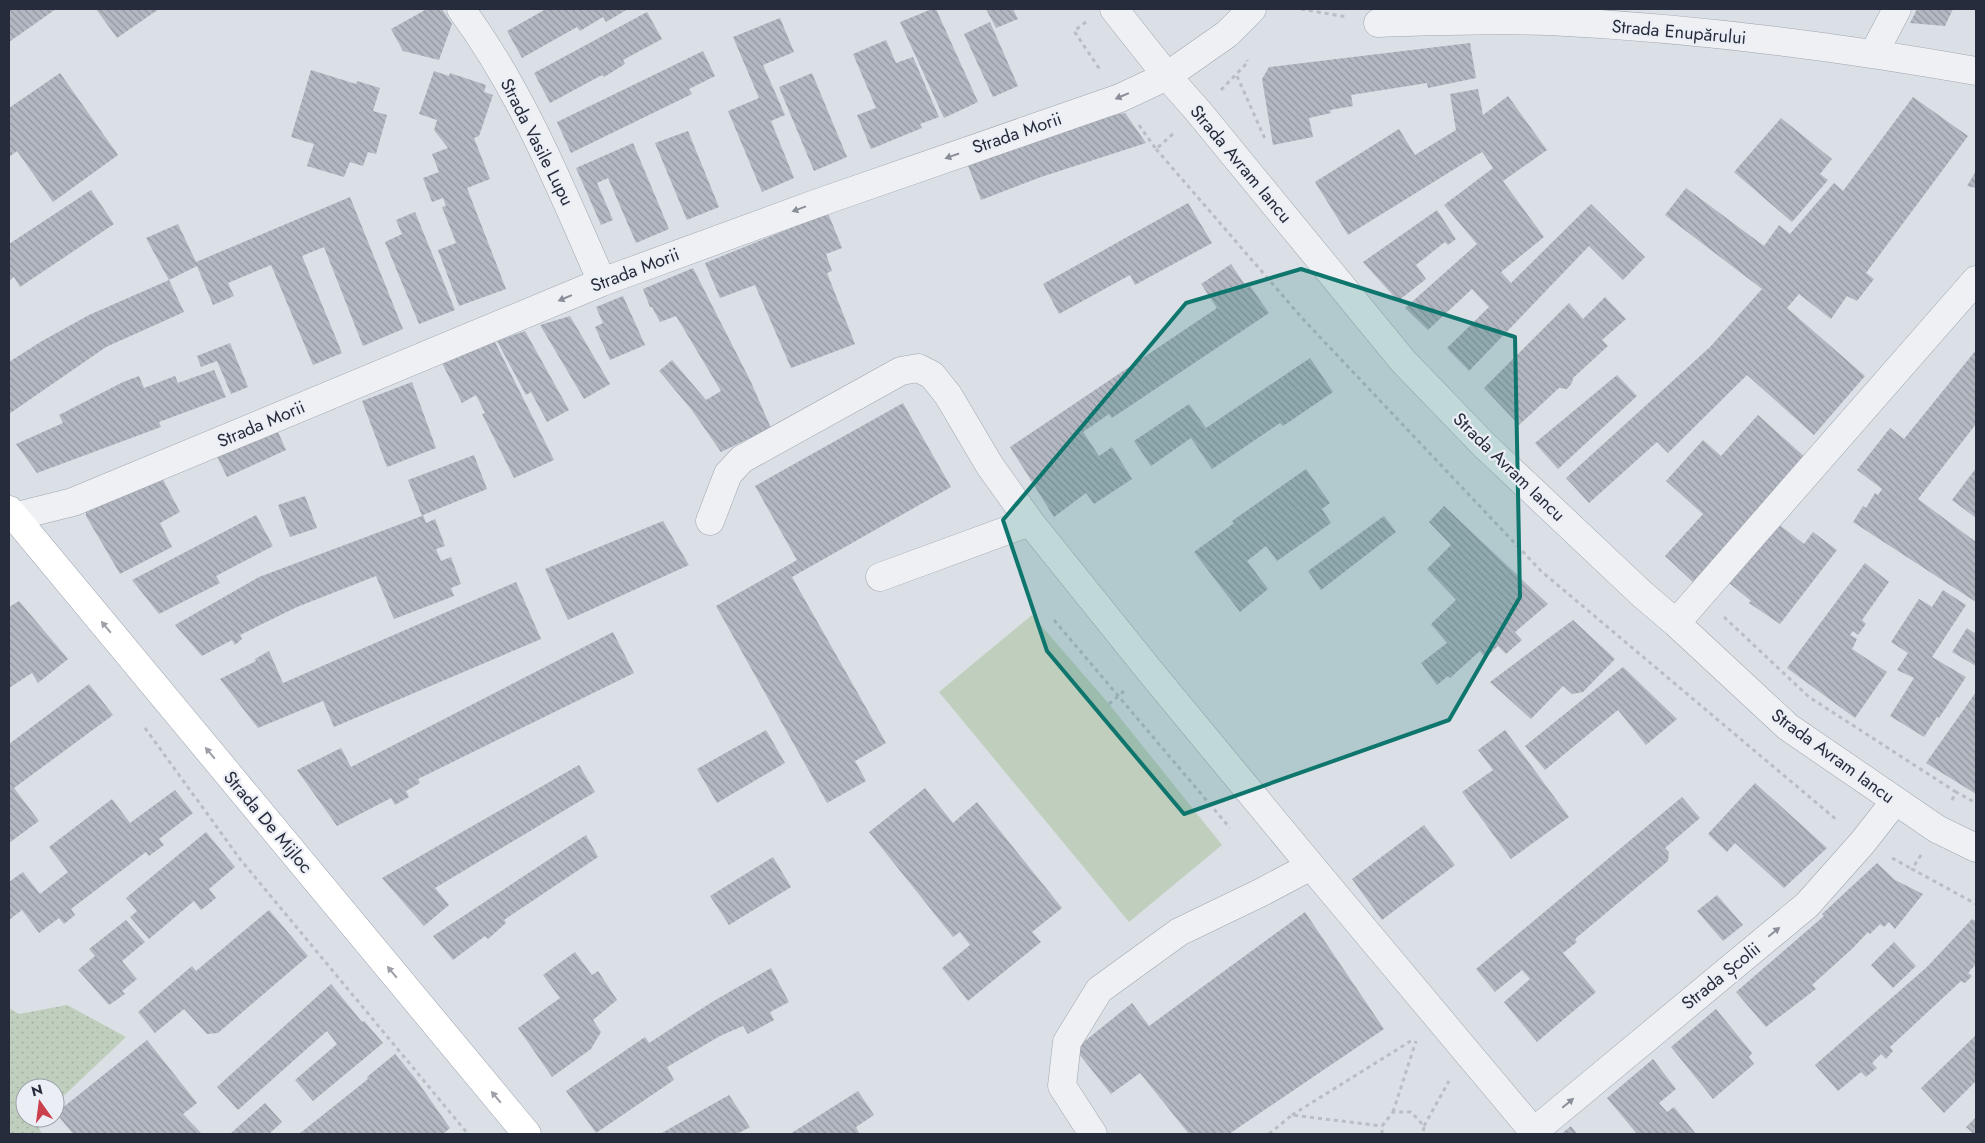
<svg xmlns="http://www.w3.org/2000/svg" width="1985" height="1143" font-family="Jost,sans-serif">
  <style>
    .grass { fill: url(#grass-dots) }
    .park { fill: #c0cfbd }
    .building { fill: url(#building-back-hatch) }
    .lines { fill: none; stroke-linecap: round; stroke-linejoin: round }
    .minor-casing { stroke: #a1a6af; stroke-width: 29 }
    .major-casing { stroke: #9ba2b1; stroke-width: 29 }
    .path { stroke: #babdc4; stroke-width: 3; stroke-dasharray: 4 4; stroke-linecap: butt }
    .minor { stroke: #eef0f4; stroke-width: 28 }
    .major { stroke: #fff; stroke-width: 28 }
    .oneway { fill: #8a8e98 }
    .oneway2 { fill: #9da0a7 }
    .marked { fill: #0f766e; fill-opacity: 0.2; stroke: #0f766e; stroke-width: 4; stroke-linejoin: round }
    .labels { text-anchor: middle; stroke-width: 4.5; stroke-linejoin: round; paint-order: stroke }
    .street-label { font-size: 18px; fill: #262c3b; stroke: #ebeef4 }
  </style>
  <defs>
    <pattern id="grass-dots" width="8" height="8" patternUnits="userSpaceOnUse" patternTransform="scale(1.25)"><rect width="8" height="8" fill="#c0cfbd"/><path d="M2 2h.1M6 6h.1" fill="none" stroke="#a5b2a3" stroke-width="1.8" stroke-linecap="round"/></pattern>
    <pattern id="building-back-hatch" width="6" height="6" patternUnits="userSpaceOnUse" patternTransform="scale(1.25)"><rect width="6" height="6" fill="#b3b8c2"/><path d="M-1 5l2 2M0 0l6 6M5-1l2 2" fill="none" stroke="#91969f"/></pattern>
  </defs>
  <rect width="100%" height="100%" fill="#dbdfe6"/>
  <path class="grass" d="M67 1005 126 1037 55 1104V1088H25V1118H40L36 1122 42 1134H9V1008L19 1014Z"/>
  <path class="park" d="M1032 615 1109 704 1222 845 1129 922 939 692Z"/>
  <path class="building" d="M9 9H56L9 42Z
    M96 9H159L117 38Z
    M427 9H442L452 24 439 60 403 51 391 29Z
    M546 9H628L606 22 603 17 580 31 577 27 522 58 507 31Z
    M932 9H936L978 102 944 118 900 22Z
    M986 9H1013L1018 19 996 28Z
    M1917 9H1953L1945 26 1910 23Z
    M647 12 662 39 623 60 625 64 604 77 602 75 550 103 534 73Z
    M780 18 794 52 763 65 785 115 771 121 794 178 762 192 728 111 759 98 733 37Z
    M990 22 1018 86 993 97 964 34Z
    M886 40 896 63 913 57 939 117 920 124 922 128 871 149 857 115 876 108 853 54Z
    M1470 43 1476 78 1428 88 1427 83 1351 95 1353 106 1330 110 1331 113 1309 118 1313 137 1273 145 1262 79 1269 67Z
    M703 51 715 76 689 89 692 94 571 153 557 122Z
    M311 70 356 84 357 81 380 88 373 111 387 115 376 154 368 152 363 166 350 162 344 177 307 166 314 144 291 137Z
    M434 71 449 76 450 73 486 85 484 92 493 95 479 136 474 138 490 179 467 188 506 289 459 306 438 250 456 243 442 207 446 206 443 198 432 202 423 178 439 172 432 154 448 148 434 130 437 120 419 114Z
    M60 73 118 155 53 202 17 151 9 157V108Z
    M812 73 847 157 814 171 779 87Z
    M1478 89 1483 115 1508 96 1547 150 1503 181 1544 237 1501 272 1511 283 1591 204 1645 257 1623 280 1589 246 1469 371 1447 348 1489 307 1472 289 1428 330 1405 308 1477 244 1444 205 1493 168 1482 152 1348 235 1315 182 1399 129 1415 155 1456 130 1450 94Z
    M1913 97 1968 136 1866 273 1874 279 1857 301 1847 296 1831 319 1799 294 1787 308 1865 376 1814 435 1747 375 1668 453 1657 442 1589 503 1566 478 1710 347 1762 289 1665 215 1686 188 1764 246 1779 225 1790 234 1834 183 1843 191Z
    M1125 113 1146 143 1041 177 981 200 967 163 1096 118Z
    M1781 118 1832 159 1820 174 1828 180 1792 222 1734 172Z
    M688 131 719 207 687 220 655 143Z
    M633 143 669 229 636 243 608 178 597 183 613 220 601 225 576 168Z
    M1976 171V188L1967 186Z
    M91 190 114 224 20 287 14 277 9 281V244Z
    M350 197 403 329 363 346 324 247 302 256 342 353 313 365 271 265 228 283 234 296 213 305 197 266 169 280 146 238 178 224 196 262Z
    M1188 203 1212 243 1135 285 1130 275 1059 314 1043 284Z
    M1437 210 1456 239 1448 245 1445 242 1416 265 1426 279 1398 301 1363 262Z
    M415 212 455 310 419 324 385 242 402 234 396 220Z
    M828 213 842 248 826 254 832 271 827 273 855 344 791 368 755 285 720 298 705 263Z
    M1231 264 1247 288 1250 286 1269 313 1112 418 1109 414 1083 432 1099 456 1112 447 1132 479 1094 504 1086 493 1054 517 1010 447 1217 308 1201 284Z
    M693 268 750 380 771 428 721 452 691 409 659 371 672 360 706 400 721 391 676 316 660 322 652 307H650L643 289Z
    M169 280 184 312 106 347 9 414V362L42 341 89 315Z
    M623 296 645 345 610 360 595 327 603 323 596 307Z
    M1605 297 1626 319 1602 340 1608 346 1573 378 1572 383 1567 389 1559 388 1519 425 1484 388 1569 303 1583 319Z
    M570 316 610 384 584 399 540 325Z
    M525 331 569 410 547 422 531 392 526 395 497 341Z
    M495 342 554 460 514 478 482 414 485 413 476 395 462 403 442 363Z
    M230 343 248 387 231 394 217 361 201 367 197 356Z
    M1976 350V424L1918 499 1976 542V602L1853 522 1863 506 1866 508 1875 493 1878 495 1882 489 1857 470 1890 428 1904 439Z
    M1310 358 1333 392 1283 426 1280 423 1212 469 1191 438 1151 466 1134 441 1189 404 1206 428Z
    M214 370 226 397 159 422 161 427 37 473 16 444 63 423 59 415 123 382 139 376 144 388 175 376 178 383Z
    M1617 375 1637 396 1558 469 1535 443Z
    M412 382 436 448 387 467 362 401Z
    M903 403 951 487 792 577 886 743 855 761 866 781 827 803 716 606 797 560 755 486Z
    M1758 415 1806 458 1693 582 1665 556 1703 514 1666 481 1703 440 1721 456Z
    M274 423 286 450 227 477 214 450Z
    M474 455 487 489 423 515 426 523 435 519 445 546 436 549 441 561 451 557 461 584 451 588 454 596 394 619 376 576 297 607 240 635 242 639 235 645 232 640 202 656 175 625 259 577 422 516 408 480Z
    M1976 468V518L1952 500Z
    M1306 469 1330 503 1322 509 1331 523 1277 561 1266 546 1247 561 1268 589 1240 612 1194 552 1234 523 1232 521Z
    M159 472 180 512 160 523 172 547 120 574 86 516V510Z
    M305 496 317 528 290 537 278 505Z
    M1444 506 1548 604 1515 632 1522 640 1506 654 1498 646 1485 658 1480 651 1450 678 1448 676 1437 685 1421 663 1447 643 1431 624 1456 600 1427 569 1451 545 1429 522Z
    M256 515 273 546 216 576 220 583 159 614 132 580Z
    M1384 516 1396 532 1321 590 1308 571Z
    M663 521 689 565 568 620 545 569Z
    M1777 523 1804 544 1813 532 1837 550 1780 624 1749 603 1751 601 1729 583Z
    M1865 563 1889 582 1862 620 1866 624 1858 635 1853 631 1850 635 1857 639 1852 649 1887 672 1855 718 1787 668Z
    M516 582 541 639 334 727 323 701 258 728 220 679 256 661 255 659 269 651 283 683Z
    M1943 590 1966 605 1932 657 1966 677 1939 718 1937 717 1924 737 1890 716 1914 678 1897 670 1908 653 1891 642 1919 599 1932 607Z
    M19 601 68 659 38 683 32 673 9 688V607Z
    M1573 620 1615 659 1583 692 1572 694 1563 686 1531 719 1490 682Z
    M1967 628 1976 634V666L1952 652Z
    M613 632 634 673 418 779 420 783 406 791 409 797 395 805 391 798 337 826 297 770 341 748 351 767Z
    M1623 667 1677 719 1646 745 1618 710 1545 770 1525 746Z
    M89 684 113 715 14 788 39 821 9 843V744Z
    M1976 692V794L1926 763Z
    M766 730 785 763 717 803 697 769Z
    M1505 730 1569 817 1511 859 1462 792 1493 770 1478 750Z
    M579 765 595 792 435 888 449 905 424 926 382 878Z
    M1755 783 1827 848 1784 888 1735 843 1727 852 1708 834Z
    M925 788 953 823 977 802 1062 908 1032 932 1041 942 968 1001 942 968 970 945 960 932 953 937 869 832Z
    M175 790 193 813 159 839 164 845 149 856 146 852 71 909 75 915 64 924 59 918 39 933 22 910 9 920V882L23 872 40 894 68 872 49 847 112 799 130 823Z
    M1682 797 1700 818 1665 848 1669 852 1668 861 1575 939 1577 942 1563 953 1596 992 1537 1042 1504 1002 1530 979 1522 970 1495 992 1476 969Z
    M1424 825 1455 865 1382 920 1352 879Z
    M206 832 235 867 209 889 216 898 201 910 194 901 149 939 130 917 137 911 126 898Z
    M586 835 598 857 504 920 506 923 488 939 485 936 453 960 433 936Z
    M773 857 791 887 729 925 710 896Z
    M1877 863 1895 880 1923 894 1895 929 1889 922 1884 927 1880 924 1870 934 1868 932 1853 948 1812 985 1816 989 1766 1027 1736 992 1824 916 1822 914Z
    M1717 895 1743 925 1723 941 1697 911Z
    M269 910 308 956 218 1033 207 1034 184 1009 155 1033 138 1012 192 966 196 971Z
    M1305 912 1384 1029 1229 1134H1189L1140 1073 1111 1094 1075 1049 1132 1003 1149 1026Z
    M1972 919 1976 921V964L1968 973 1972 976 1965 983 1961 981 1890 1047 1893 1051 1886 1059 1881 1054 1872 1063 1877 1068 1866 1077 1861 1072 1838 1091 1815 1065 1927 967Z
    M126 920 145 942 122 961 137 979 122 991 125 994 109 1005 78 970 95 956 89 949Z
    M1894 942 1916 966 1893 988 1871 965Z
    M575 952 592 975 598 971 617 1000 593 1020 601 1032 591 1049 552 1077 518 1028 560 998 543 975Z
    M771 968 789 1002 770 1012 774 1020 748 1034 743 1026 720 1036 667 1067 674 1080 596 1133 566 1091 645 1037 649 1043 712 1002Z
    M331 984 362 1022 364 1021 383 1043 313 1101 295 1080 337 1044 327 1031 238 1110 217 1087Z
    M1716 1009 1752 1053 1749 1057 1754 1064 1713 1099 1671 1047Z
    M1976 1035V1081L1944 1113 1921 1088Z
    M147 1040 197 1103 183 1114 202 1134H73L56 1113Z
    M395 1054 415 1078 450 1128 443 1134H299L368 1079 367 1077Z
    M1653 1059 1676 1089 1659 1103 1667 1112 1674 1107 1696 1134H1637L1607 1098Z
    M858 1091 874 1115 856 1127 859 1133 790 1134Z
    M729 1095 750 1127 737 1134H660Z
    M265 1103 282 1122 269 1134H230Z
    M1976 1117V1134H1974L1966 1127Z
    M1571 1126 1577 1134H1561Z"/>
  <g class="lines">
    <defs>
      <path id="minor" d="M461 9C522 92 561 188 602 282
        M1114 9 1167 76 1198 111 1403 361 1484 445 1643 595 1676 623 1788 727 1937 829 1976 848
        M1378 23C1435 21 1492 19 1549 21 1692 28 1835 46 1976 71
        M1874 53 1897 9
        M9 518 73 502 602 282 815 204 1120 98 1167 76 1227 34 1252 9
        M710 521 728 474 742 459 901 371 918 368 932 375 948 395 990 466 1030 522 1149 670 1311 866 1262 892 1179 932 1099 990 1067 1042 1062 1086 1093 1134
        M880 577 1030 522
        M1676 623 1976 280
        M1311 866 1534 1132
        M1531 1134 1807 905 1863 842 1895 801"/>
      <path id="major" d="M9 510 527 1134"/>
    </defs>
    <use href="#minor" class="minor-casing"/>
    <use href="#major" class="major-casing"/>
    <path class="path" d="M1301 9 1347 17
      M1086 22 1074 31 1101 71
      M1237 76 1265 139
      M1221 90 1248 62 1247 60
      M1139 125 1156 149 1174 133
      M1156 149 1302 318 1541 571 1838 821
      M1724 617 1809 697 1956 792
      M1054 620 1230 828
      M1109 704 1124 691
      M145 728 240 859 468 1134
      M1952 800 1956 792 1976 803
      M1921 855 1912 869 1976 904
      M1892 858 1912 869
      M1393 1112 1416 1041
      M1292 1115 1414 1039
      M1424 1126 1449 1081
      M1269 1134 1292 1115 1382 1126
      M1382 1134V1126L1393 1112H1411L1424 1126 1423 1134"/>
    <use href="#minor" class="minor"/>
    <use href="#major" class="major"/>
  </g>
  <defs><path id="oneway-solid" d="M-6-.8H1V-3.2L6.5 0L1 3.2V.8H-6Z" transform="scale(1.25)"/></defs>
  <g class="oneway">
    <use href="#oneway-solid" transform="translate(1122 96) rotate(157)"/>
    <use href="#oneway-solid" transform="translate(952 156) rotate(161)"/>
    <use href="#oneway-solid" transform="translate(799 209) rotate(160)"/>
    <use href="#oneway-solid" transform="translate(565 298) rotate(157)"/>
    <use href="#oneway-solid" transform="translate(1774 932) rotate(-39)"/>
    <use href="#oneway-solid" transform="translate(1568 1103) rotate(-40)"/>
  </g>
  <g class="oneway2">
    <use href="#oneway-solid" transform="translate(106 627) rotate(-130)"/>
    <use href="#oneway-solid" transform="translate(210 753) rotate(-130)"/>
    <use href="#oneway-solid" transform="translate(392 972) rotate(-130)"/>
    <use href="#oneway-solid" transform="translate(496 1097) rotate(-130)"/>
  </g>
  <path class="marked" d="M1301 269 1515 337 1520 597 1449 720 1184 814 1047 651 1003 520 1186 303Z"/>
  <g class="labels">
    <g class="street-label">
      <text transform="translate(1679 32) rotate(5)" y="6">Strada Enupărului</text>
      <text transform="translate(1017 133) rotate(-19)" y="6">Strada Morii</text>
      <text transform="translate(537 142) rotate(63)" y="6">Strada Vasile Lupu</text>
      <text transform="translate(1241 164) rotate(50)" y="6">Strada Avram Iancu</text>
      <text transform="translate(635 270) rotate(-21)" y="6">Strada Morii</text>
      <text transform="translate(261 424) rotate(-23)" y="6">Strada Morii</text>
      <text transform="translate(1509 467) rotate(44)" y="6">Strada Avram Iancu</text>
      <text transform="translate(1833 756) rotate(36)" y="6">Strada Avram Iancu</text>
      <text transform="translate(268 822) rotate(50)" y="6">Strada De Mijloc</text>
      <text transform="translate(1721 976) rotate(-39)" y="6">Strada Școlii</text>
    </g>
  </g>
  <rect width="1985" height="1143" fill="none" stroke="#262c3b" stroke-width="20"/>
  <g transform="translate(40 1103) rotate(346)"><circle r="24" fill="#ebeef4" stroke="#9ca0aa"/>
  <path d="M0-4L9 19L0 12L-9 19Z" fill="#cb404d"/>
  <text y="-8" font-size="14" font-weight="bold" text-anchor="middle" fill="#262c3b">N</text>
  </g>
</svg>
